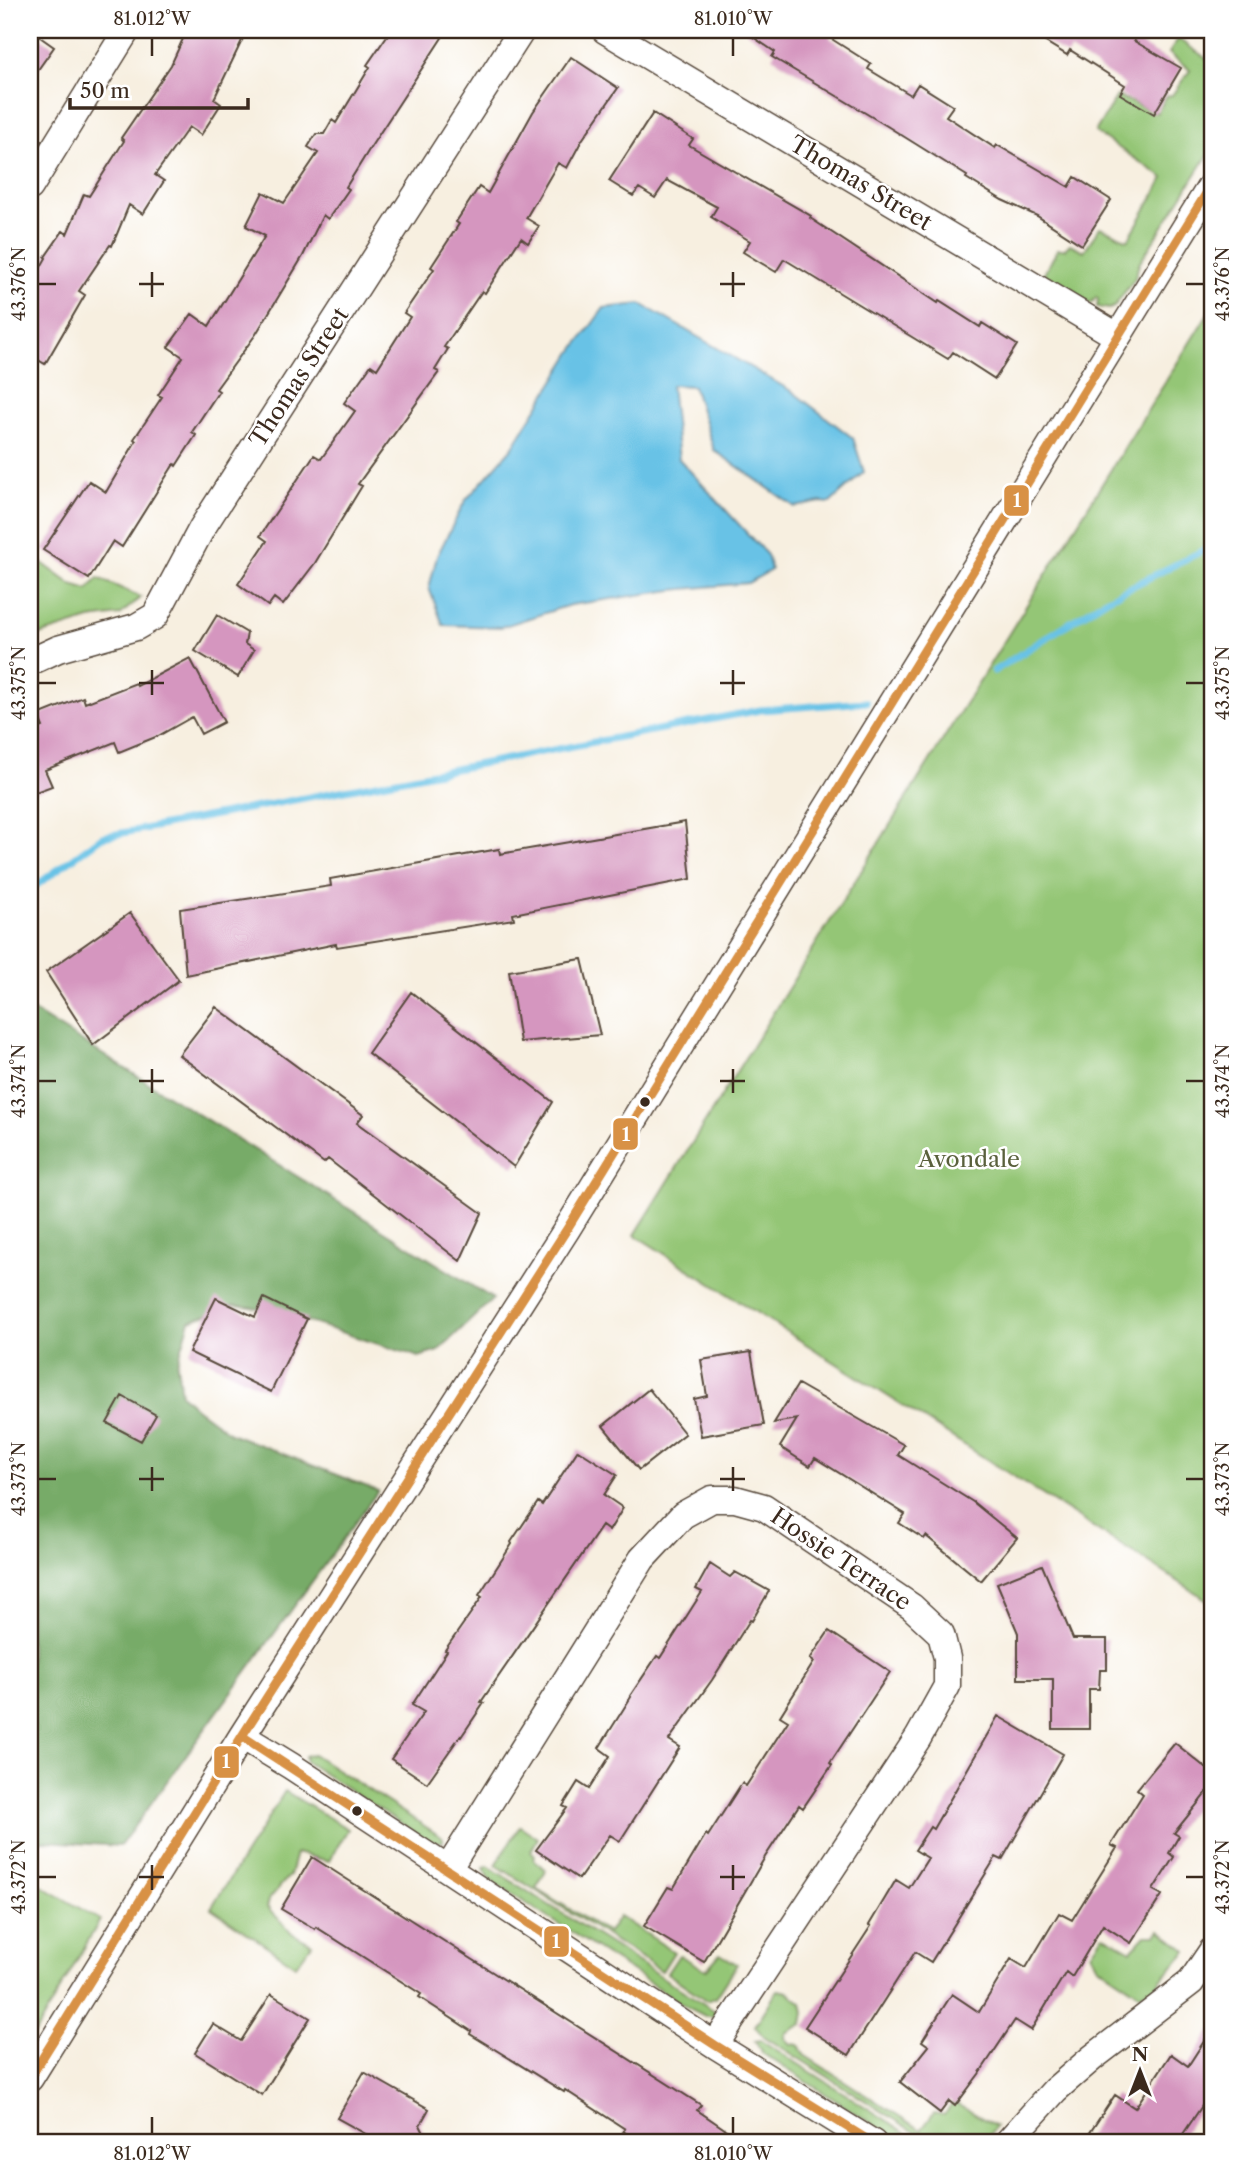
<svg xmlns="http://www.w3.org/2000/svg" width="1242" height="2173" font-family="'Libre Caslon Text',serif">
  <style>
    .green { fill: #94c676; stroke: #68784a; stroke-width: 2 }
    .forest { fill: #77ab67; stroke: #596a42; stroke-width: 2 }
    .water { fill: #68c2e6; stroke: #527682; stroke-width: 2 }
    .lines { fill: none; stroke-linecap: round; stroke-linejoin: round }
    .stream { stroke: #68c2e6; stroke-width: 7 }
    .building { fill: #d596bf }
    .minor-casing { stroke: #57483b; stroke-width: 29 }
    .minor { stroke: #fff; stroke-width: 26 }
    .bus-1-casing { stroke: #fff; stroke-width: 14 }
    .bus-1 { stroke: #d89145; stroke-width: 9 }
    .ticks { fill: none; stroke: #3b2a1e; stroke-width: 2.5 }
    .bus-dot { fill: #3b2a1e; stroke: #fff; stroke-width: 2.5 }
    .labels { text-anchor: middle; stroke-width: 5; stroke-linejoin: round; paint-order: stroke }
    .street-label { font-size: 23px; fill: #3b2a1e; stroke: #fff }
    .park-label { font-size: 23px; fill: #5a613d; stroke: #fff }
    .line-badge { stroke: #fff; stroke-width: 2.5 }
    .badge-label { font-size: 19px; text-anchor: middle; font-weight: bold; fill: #fff }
    .neatline { fill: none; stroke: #3b2a1e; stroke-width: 2.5 }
    .ticks-label { font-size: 18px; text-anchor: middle; fill: #3b2a1e }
  </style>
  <rect width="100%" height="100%" fill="#fff"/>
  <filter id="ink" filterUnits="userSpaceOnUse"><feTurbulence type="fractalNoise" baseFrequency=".0143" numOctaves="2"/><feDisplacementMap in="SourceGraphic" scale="14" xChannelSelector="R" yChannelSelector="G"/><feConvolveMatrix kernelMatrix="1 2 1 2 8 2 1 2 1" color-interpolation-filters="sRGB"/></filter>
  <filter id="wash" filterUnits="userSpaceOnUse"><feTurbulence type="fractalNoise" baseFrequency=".00686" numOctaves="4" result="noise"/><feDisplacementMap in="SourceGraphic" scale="28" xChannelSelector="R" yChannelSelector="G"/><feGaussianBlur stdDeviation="1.57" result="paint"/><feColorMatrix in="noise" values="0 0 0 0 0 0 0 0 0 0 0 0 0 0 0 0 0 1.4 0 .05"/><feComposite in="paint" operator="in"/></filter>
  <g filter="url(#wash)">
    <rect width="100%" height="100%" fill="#f7efe0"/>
    <path class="green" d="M1178 39 1212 62V149L1139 264 1135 278 1114 307 1109 309 1097 307 1098 299 1096 297 1091 304 1043 275 1058 249H1065L1070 244 1084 251 1100 227 1128 240 1164 178 1095 132 1117 96 1157 113 1167 96 1172 95 1190 70 1169 53Z
      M1212 307V1603L635 1235Z
      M30 554 72 585 88 590 98 578 141 597 120 615 90 619 30 638Z
      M313 1754 443 1838V1842L429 1841 424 1838 306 1762 305 1756Z
      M285 1791 348 1829 329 1861 296 1853 290 1875 270 1898 267 1907 293 1934 312 1944 296 1966 211 1908Z
      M520 1826 538 1838 531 1851 535 1855 534 1860 546 1870 536 1888 608 1933 619 1916 674 1952 662 1971 496 1865Z
      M488 1866 715 2011 716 2016H705L689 2008 496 1884 490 1879 484 1868Z
      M30 1879 100 1920 30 2042Z
      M1160 1930 1187 1951 1154 1987 1140 1994 1098 1966 1091 1953 1103 1935 1131 1951 1146 1935H1156Z
      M720 1954 737 1964 715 1998 707 2001 667 1973 679 1955 706 1970Z
      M778 1990 788 1992 802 2003 804 2012 802 2024 786 2033 785 2038 791 2044 799 2045 804 2055 921 2130 934 2113 944 2115 954 2102 996 2126 983 2143H932L762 2035 755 2026Z
      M761 2040 922 2143H902L762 2053 755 2041Z"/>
    <path class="forest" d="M30 1009 493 1299 438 1351 419 1357 268 1309 233 1305 190 1321 177 1364 181 1394 196 1408 230 1433 378 1491 120 1846 30 1840Z"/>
    <path class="water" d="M641 304 793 392 853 438 864 472 830 503 821 502 795 507 714 450 693 386 671 385 679 459 767 555 771 570 748 583 672 590 570 605 501 627 443 625 429 588 437 556 465 501 512 448 572 352 604 308Z"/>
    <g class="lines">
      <path class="stream" d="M994 671 1107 599 1212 546
        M30 890 102 837 760 710 866 702"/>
    </g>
    <g id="blocks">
      <path class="building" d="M30 30 54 47 30 81Z
        M187 30H247L214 99 221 104 201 135 189 127 155 175 164 181 143 214 129 205 112 246 110 245 79 291 85 295 45 364 30 355V286L46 258 45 257 63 231 67 234 84 194 89 196 124 141 121 138 171 65Z
        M391 30H447L372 145 346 187 349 189 328 219 323 215 303 256 256 334 216 389 219 391 192 432 196 435 176 466 174 464 122 547 113 541 89 579 43 550 89 481 106 492 136 441 134 439 162 397 158 395 183 357 168 347 192 314 209 326 265 236 246 226 263 192 284 203 318 153 308 147 316 134H324L332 120 336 123 370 67 367 65Z
        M743 30H834L830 38 871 64 868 69 911 95 918 84 953 106 946 116 995 148 997 145 1069 187 1075 177 1111 200 1082 245 1037 216 1002 200 966 178 967 176 887 126 772 57 775 52Z
        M1026 30H1141L1134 41 1181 68 1154 114 1120 94 1125 85 1070 50 1067 55Z
        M571 57 618 88 582 140 567 168 558 163 526 218 539 226 528 243 521 238 485 293 482 291 444 347 448 349 435 370 439 372 358 484 362 486 315 563 283 605 274 598 268 606 238 584 267 541 260 536 314 455 321 459 355 411 344 403 371 365 377 369 410 317 404 313 434 269 431 267 459 224 456 222 479 187 488 193 533 112Z
        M653 113 693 139 689 145 811 216 810 218 938 303 939 301 980 327 982 323 1017 345 995 379 953 352 948 359 784 259 776 272 743 252 750 241 711 217 717 207 667 180 655 198 639 188 633 196 609 181Z
        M217 615 247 633 245 644 254 650 238 677 195 651Z
        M190 658 224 722 201 734 192 717 158 736 119 752 115 742 45 770 52 786 30 794V732L43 727 38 715 83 697 85 703 136 683 137 686Z
        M685 822 691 879 513 914 514 919 337 947 336 944 186 975 180 909 331 886 330 879 499 849 500 854Z
        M130 913 179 980 93 1045 46 972Z
        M582 959 600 1035 520 1042 509 971Z
        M411 992 553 1102 514 1167 368 1053Z
        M216 1007 363 1115 357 1123 482 1213 460 1261 328 1159 324 1163 179 1055Z
        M216 1298 255 1317 264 1298 307 1319 271 1392 189 1352Z
        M751 1352 764 1425 701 1436 694 1399 707 1396 701 1360Z
        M798 1384 904 1445 898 1455 973 1502 1017 1538 981 1581 926 1536 924 1539 899 1523 905 1514 815 1458 810 1466 780 1447 797 1419 774 1423Z
        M649 1389 685 1434 639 1470 603 1426Z
        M122 1396 156 1415 141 1441 107 1423Z
        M578 1450 617 1475 604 1495 623 1508 609 1531 602 1526 481 1702 484 1703 461 1737 460 1736 427 1783 391 1759 424 1712 412 1705 447 1651 445 1650 482 1597 479 1595 512 1544 511 1542 538 1502 542 1505Z
        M710 1564 730 1577 735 1572 769 1591 752 1621 750 1620 712 1680 669 1740 680 1747 620 1841 610 1835 579 1879 536 1850 567 1808 563 1806 578 1782 589 1789 610 1756 599 1748 631 1697 630 1696 657 1656 660 1658 702 1592 696 1589Z
        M1042 1565 1073 1639H1107V1670H1100L1099 1689H1089V1729H1053V1679H1018V1633L997 1583Z
        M829 1631 890 1672 830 1763 832 1765 803 1808 799 1805 765 1857 704 1962 644 1926 668 1887 673 1889 706 1834 708 1836 742 1783 746 1786 788 1721 780 1716 814 1662 810 1659Z
        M998 1716 1063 1754 1002 1860 996 1857 931 1962 915 1952 849 2055 805 2027 871 1926 869 1925 896 1880 909 1888 928 1858 915 1850 930 1827 933 1829Z
        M1175 1743 1212 1773V1786L1174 1833 1179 1836 1169 1853 1174 1857 1153 1890 1162 1895 1131 1943 1103 1925 1072 1977 1066 1972 1031 2030 1015 2020 979 2074 955 2106 949 2101 940 2113 900 2082 929 2046 922 2041 952 1994 979 2012 1011 1959 1026 1968 1059 1913 1072 1920 1117 1848 1111 1845 1143 1794 1137 1789Z
        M312 1857 701 2105 697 2110 745 2143H642L623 2131 625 2129 565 2090 564 2092 470 2034 471 2031 419 1997 421 1994 316 1927 315 1929 281 1909Z
        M271 1994 310 2018 262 2095 195 2053 213 2024 241 2041Z
        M1212 2029V2091L1177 2143H1083L1115 2095 1135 2108 1171 2054 1188 2066Z
        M364 2072 429 2109 420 2125 429 2143H382L337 2118Z"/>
    </g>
  </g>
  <g filter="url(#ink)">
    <use href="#blocks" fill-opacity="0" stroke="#57483b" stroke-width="2"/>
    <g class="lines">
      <defs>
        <path id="minor" d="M605 30 1117 336
          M30 187 127 30
          M30 662 58 649 136 627 155 616 202 528 522 30
          M242 1736 291 1766 715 2045 873 2143
          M448 1869 642 1559 683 1515 712 1499H735L764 1507 912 1607 941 1634 947 1658V1686L918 1738 715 2045
          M30 2078 242 1736 567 1229 1212 184
          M1007 2143 1055 2090 1092 2058 1191 1982 1212 1951"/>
      </defs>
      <use href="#minor" class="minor-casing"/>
      <use href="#minor" class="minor"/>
      <defs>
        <path id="bus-1" d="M242 1736 715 2045 873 2143
          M30 2078 242 1736 567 1229 1212 184"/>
      </defs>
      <use href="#bus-1" class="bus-1-casing"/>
      <use href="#bus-1" class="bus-1"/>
    </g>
  </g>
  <path class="ticks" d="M152 38V56M733 38V56M152 272V297M733 272V297M38 284H56M139 284H164M720 284H745M1186 284H1204M152 670V695M733 670V695M38 683H56M139 683H164M720 683H745M1186 683H1204M152 1069V1093M733 1069V1093M38 1081H56M139 1081H164M720 1081H745M1186 1081H1204M152 1467V1491M733 1467V1491M38 1479H56M139 1479H164M720 1479H745M1186 1479H1204M152 1865V1890M733 1865V1890M38 1877H56M139 1877H164M720 1877H745M1186 1877H1204M152 2117V2134M733 2117V2134"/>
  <g class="bus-dot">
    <circle cx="645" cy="1102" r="6"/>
    <circle cx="357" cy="1811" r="6"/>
  </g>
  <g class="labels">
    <g class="street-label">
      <text transform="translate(861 183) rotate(31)" y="8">Thomas Street</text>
      <text transform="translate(299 377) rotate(-57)" y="8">Thomas Street</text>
      <text transform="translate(841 1559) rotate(34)" y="8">Hossie Terrace</text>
    </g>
    <g class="park-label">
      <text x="969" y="1167">Avondale</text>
    </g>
  </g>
  <g class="line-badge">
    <rect x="1003" y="484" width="27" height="33" rx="7" fill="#d89145"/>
    <rect x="612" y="1117" width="27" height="34" rx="7" fill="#d89145"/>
    <rect x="213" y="1745" width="27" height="34" rx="7" fill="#d89145"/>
    <rect x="543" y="1925" width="27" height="33" rx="7" fill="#d89145"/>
  </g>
  <g class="badge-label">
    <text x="1017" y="507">1</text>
    <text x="626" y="1141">1</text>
    <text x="226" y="1768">1</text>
    <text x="556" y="1948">1</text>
  </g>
  <rect width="1242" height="2173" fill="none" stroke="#fff" stroke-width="77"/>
  <g transform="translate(1140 2071)" stroke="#ffffff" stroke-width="5" paint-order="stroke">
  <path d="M0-5L12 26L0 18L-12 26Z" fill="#3b2a1e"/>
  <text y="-10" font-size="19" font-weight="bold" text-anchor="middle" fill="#3b2a1e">N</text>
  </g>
  <path d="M70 98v10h178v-10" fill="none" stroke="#3b2a1e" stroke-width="3.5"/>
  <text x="80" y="98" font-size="21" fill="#3b2a1e" stroke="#ffffff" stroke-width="5" paint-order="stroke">50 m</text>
  <rect x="38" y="38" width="1166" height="2096" class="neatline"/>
  <g class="ticks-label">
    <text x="152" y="25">81.012°W</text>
    <text x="733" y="25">81.010°W</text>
    <text transform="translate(19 284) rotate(-90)" y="6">43.376°N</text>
    <text transform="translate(1223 284) rotate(-90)" y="6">43.376°N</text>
    <text transform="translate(19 683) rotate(-90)" y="6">43.375°N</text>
    <text transform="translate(1223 683) rotate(-90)" y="6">43.375°N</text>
    <text transform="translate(19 1081) rotate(-90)" y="6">43.374°N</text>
    <text transform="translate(1223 1081) rotate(-90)" y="6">43.374°N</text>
    <text transform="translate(19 1479) rotate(-90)" y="6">43.373°N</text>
    <text transform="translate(1223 1479) rotate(-90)" y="6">43.373°N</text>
    <text transform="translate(19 1877) rotate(-90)" y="6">43.372°N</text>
    <text transform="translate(1223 1877) rotate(-90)" y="6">43.372°N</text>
    <text x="152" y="2160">81.012°W</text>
    <text x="733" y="2160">81.010°W</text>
  </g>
</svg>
